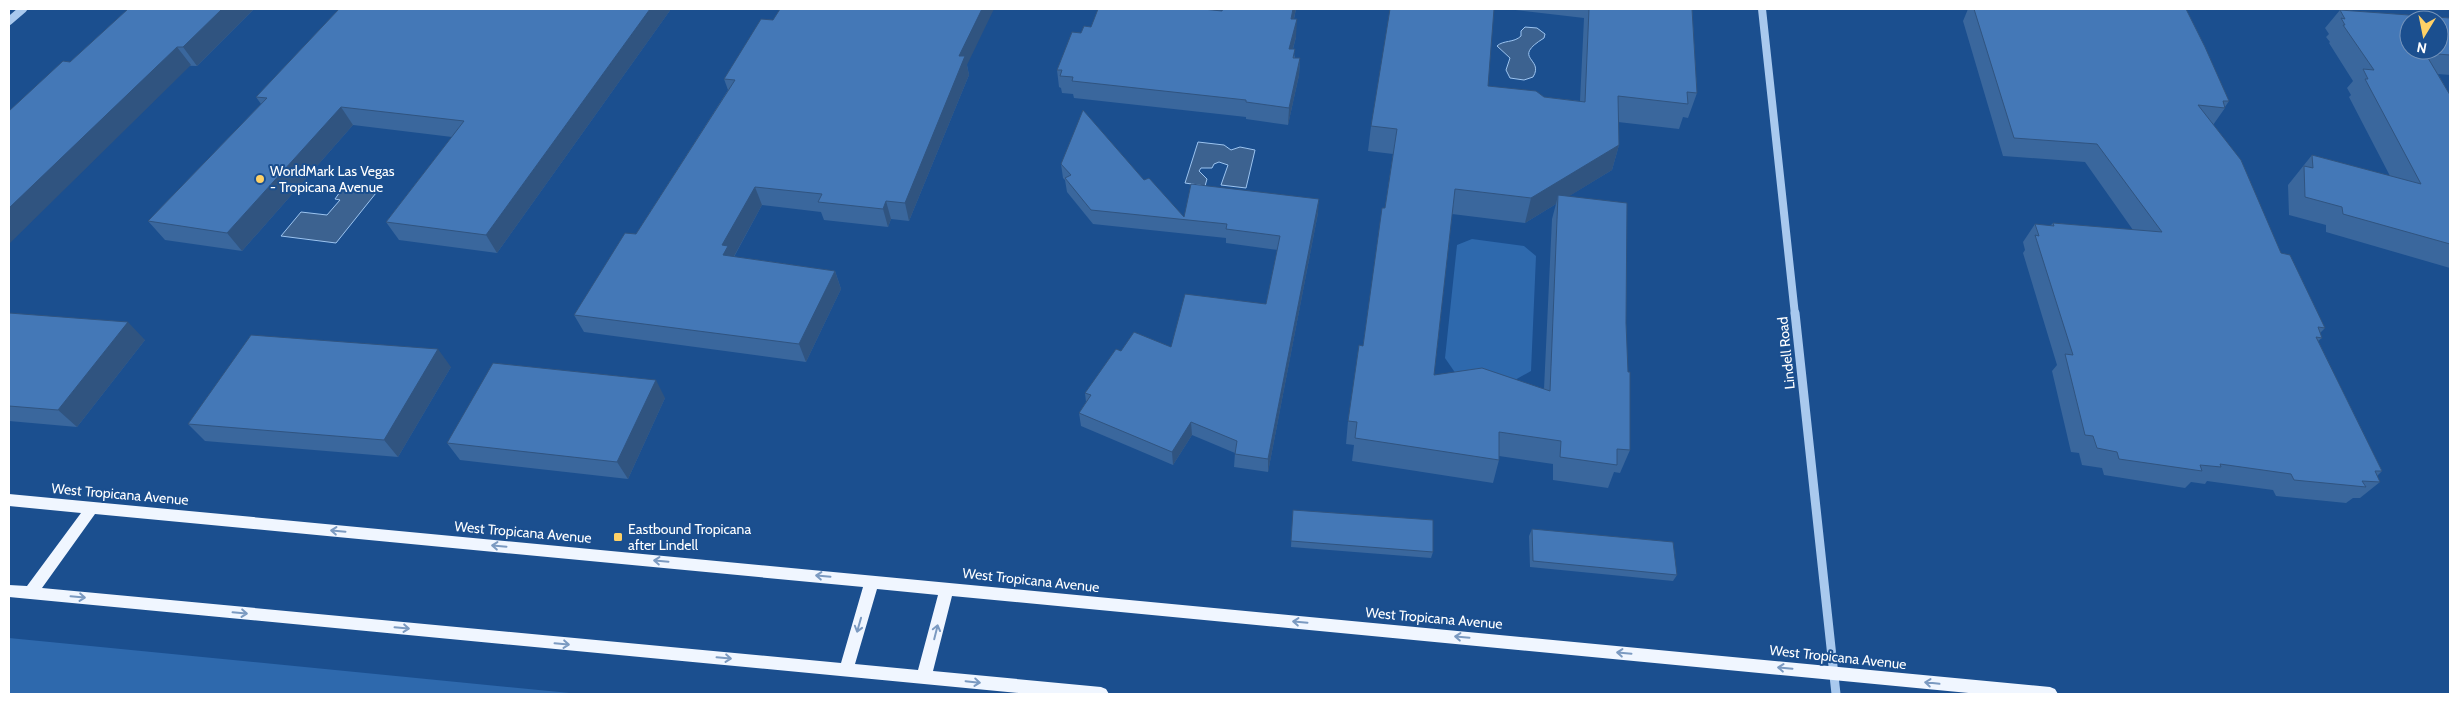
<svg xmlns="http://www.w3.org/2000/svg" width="2459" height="703" font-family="Cabin,sans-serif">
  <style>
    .green { fill: #2e69ad }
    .water { fill: #3c6290; stroke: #9cc4f0 }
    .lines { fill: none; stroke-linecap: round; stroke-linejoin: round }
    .minor-far1 { stroke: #a9c9ee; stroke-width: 8 }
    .minor { stroke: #a9c9ee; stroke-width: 9 }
    .major { fill: #f0f6ff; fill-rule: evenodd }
    .wall { fill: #3a679d; fill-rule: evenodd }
    .shaded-wall { fill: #305480 }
    .building { fill: #4478b7; stroke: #305480; fill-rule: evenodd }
    .oneway { stroke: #7b9ac1 }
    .poi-dot { fill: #ffd166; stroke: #1b4f8f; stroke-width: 2 }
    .labels { text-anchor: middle; stroke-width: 4; stroke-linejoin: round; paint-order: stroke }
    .poi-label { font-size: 14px; fill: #fff; stroke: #1b4f8f; text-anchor: start }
    .street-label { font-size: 14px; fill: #fff; stroke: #1b4f8f }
  </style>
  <rect width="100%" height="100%" fill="#1b4f8f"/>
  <path class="green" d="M1472 239 1524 246 1536 256 1531 371 1513 381 1456 374 1445 358 1457 245Z
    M9 638 580 694H9Z"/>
  <path class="water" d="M1525 27 1537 28 1545 34 1544 38C1510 59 1545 58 1533 77L1524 80 1510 78 1506 70 1510 58 1497 46C1503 40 1514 43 1521 36V31Z
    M1198 142 1224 145 1231 150 1240 147 1255 150 1246 188 1221 185 1228 165 1219 162 1214 164 1212 168H1201L1199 171 1207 179 1205 186 1185 183Z
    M342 189 376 193 336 243 281 236 301 212 327 215 340 200 335 199Z"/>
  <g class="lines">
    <path class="minor-far1" d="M1762 9 1795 315
      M9 21 23 9"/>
    <path class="minor" d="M1795 313 1836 694"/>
    <path class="major" d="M9 494 2050 687 2055 689 2058 694H1979L952 596 933 671 1101 687 1106 689 1109 694H1029L9 597V585L27 586 81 513 9 506ZM95 514 863 587 841 663 42 588ZM877 589 938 595 918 670 855 664Z"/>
  </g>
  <path class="wall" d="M128 9H254L197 66 70 62Z
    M339 9H671L497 253 399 240 386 222 452 137 353 125 242 251 165 240 148 221 261 104 256 97Z
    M1223 9H1296L1294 19 1296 37 1293 49 1295 58H1300L1299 75 1288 125 1246 119V117L1074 98 1073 94 1062 93 1061 88 1059 87 1057 70 1081 33 1222 11Z
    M1507 9H1692L1697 93 1688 118 1683 117 1679 129 1618 122 1619 145 1612 170 1569 196 1626 323 1630 450 1620 473 1614 472 1608 488 1553 480V464L1499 456V460L1493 483 1352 461 1354 445 1346 444 1348 421 1363 346 1385 208 1393 154 1368 151 1371 126 1488 86 1544 97 1580 101 1584 18ZM1556 204 1552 219 1544 389 1434 375 1452 214 1525 223Z
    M1968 9H2186L2229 101 2225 107V108L2213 125 2281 253 2325 328 2320 333 2322 338 2318 341 2382 471 2377 476 2380 482 2360 498H2353L2346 503 2276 496 2273 490 2207 481 2205 484 2191 482 2185 488 2104 475 2102 468 2082 465 2079 453 2071 452 2052 371 2057 365 2023 253 2025 250 2023 242 2035 224 2050 226 2053 223 2133 230 2085 162 2003 156 1963 21Z
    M2340 10 2450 18V75L2438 74 2450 95V268L2326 232V225L2289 215 2288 185 2312 155 2390 176 2349 97 2351 95 2347 88 2353 81 2329 43 2330 42 2326 37 2329 34 2325 28Z
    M967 65 969 75 909 221 891 219 888 227 824 220 821 212 762 205 734 257 835 271 841 289 806 362 584 332 574 315 636 234 728 90 724 79Z
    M1061 164 1144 180 1184 217 1318 213 1268 472 1234 467 1235 453 1192 435 1173 465 1081 426 1079 413 1086 402 1085 393 1121 351 1171 347 1266 304 1278 250 1226 243V238L1093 224 1067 192 1065 180 1063 178Z
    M9 313 145 340 77 427 9 421Z
    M451 367 398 457 205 441 188 424Z
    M665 398 628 479 460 460 447 443Z
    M1293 510 1433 552 1431 558 1291 547Z
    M1532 529 1677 575 1673 581 1530 567 1529 536Z"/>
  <path class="shaded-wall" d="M222 9H254L197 66 183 47Z
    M650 9H671L497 253 486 235Z
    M982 9H994L967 65 969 75 909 221 905 203 959 56Z
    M1293 9H1296L1290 36 1291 19Z
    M1297 19 1296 37 1288 66 1289 49Z
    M177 47 191 65 9 244V208Z
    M1300 58 1299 75 1288 125 1289 108Z
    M341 107 353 125 242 251 227 233Z
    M1619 145 1612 170 1558 203V195L1556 204 1525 223 1531 198Z
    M755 187 762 205 733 258 723 255 722 245Z
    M1319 199 1318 213 1268 472V459Z
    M886 201 891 219 888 227 883 209Z
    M835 271 841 289 806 362 799 344Z
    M128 322 145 340 77 427 58 410Z
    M438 349 451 367 398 457 384 440Z
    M656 380 665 398 628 479 617 462Z
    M1191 422 1192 435 1173 465 1172 452Z"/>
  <path class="building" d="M128 9H222L183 47H177L9 208V111L63 61 70 62Z
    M339 9H650L486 235 386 222 464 121 341 107 227 233 148 221 267 98 256 97Z
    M780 9H982L959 56H965L905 203 886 201 883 209 818 202 822 194 755 187 722 245 728 246 723 255 835 271 799 344 574 315 625 233 636 234 735 80 724 79 761 19 773 20Z
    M1098 9H1203L1222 11 1223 9H1293L1291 19H1297L1289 49H1295L1293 58H1300L1289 108 1246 102V100L1072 81 1073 77 1060 76 1062 70H1057L1072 32 1081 33 1084 26 1091 27Z
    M1390 9H1494L1488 86 1536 91 1544 97 1585 102 1589 9H1692L1697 93 1687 92 1688 104 1618 96 1619 145 1531 198 1455 189 1434 375 1482 368 1550 391 1558 195 1627 203 1626 323 1628 372H1630V450L1617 449V465L1560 457 1561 441 1499 432V460L1355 438 1357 422 1348 421 1359 345 1363 346 1382 208H1385L1397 129 1371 126Z
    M1974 9H2186L2205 47 2229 101H2223L2225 108 2198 105 2241 160 2281 253 2290 255 2325 328 2318 327 2322 338 2316 337 2382 471H2375L2380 482 2362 481 2366 487 2294 480 2291 474 2220 464 2221 467 2200 465 2202 471 2119 459 2117 452 2097 448 2093 436 2085 435 2065 354 2073 355 2035 235 2039 236 2035 224 2054 226 2053 223 2162 232 2097 144 2014 138Z
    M2340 10 2450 18V55L2425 53 2450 95V244L2343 214 2342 207 2305 197 2304 166 2313 168 2312 155 2421 184 2365 79H2368L2363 69 2374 70 2343 25H2345L2341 18 2345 19ZM2409 20H2439V50H2409Z
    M1083 110 1144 180 1149 178 1184 217 1191 184 1319 199 1268 459 1235 454 1237 441 1191 422 1172 452 1079 413 1091 395 1085 393 1116 349 1121 351 1134 332 1171 347 1185 294 1266 304 1280 236 1226 229 1227 224 1091 210 1065 178 1071 175 1061 164Z
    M9 313 128 322 58 410 9 406Z
    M251 335 438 349 384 440 188 424Z
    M493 363 656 380 617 462 447 443Z
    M1293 510 1433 520V552L1291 541Z
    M1532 529 1673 542 1677 575 1533 561Z"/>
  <defs><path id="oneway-shaft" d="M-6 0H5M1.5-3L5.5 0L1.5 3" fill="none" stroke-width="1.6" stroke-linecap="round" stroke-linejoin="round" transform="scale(1.25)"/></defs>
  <g class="oneway">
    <use href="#oneway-shaft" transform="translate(338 531) rotate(-175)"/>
    <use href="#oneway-shaft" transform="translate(499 546) rotate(-175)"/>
    <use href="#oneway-shaft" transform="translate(661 561) rotate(-175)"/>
    <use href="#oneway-shaft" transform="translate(823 576) rotate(-175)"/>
    <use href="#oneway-shaft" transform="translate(78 597) rotate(5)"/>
    <use href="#oneway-shaft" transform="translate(240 613) rotate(5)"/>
    <use href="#oneway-shaft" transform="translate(1300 622) rotate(-175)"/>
    <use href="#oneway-shaft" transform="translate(859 625) rotate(106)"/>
    <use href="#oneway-shaft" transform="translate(402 628) rotate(5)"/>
    <use href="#oneway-shaft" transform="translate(936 632) rotate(-76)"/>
    <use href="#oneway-shaft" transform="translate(1462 637) rotate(-175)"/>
    <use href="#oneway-shaft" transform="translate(562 644) rotate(5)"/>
    <use href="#oneway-shaft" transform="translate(1624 653) rotate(-175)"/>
    <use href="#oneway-shaft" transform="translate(724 658) rotate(5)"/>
    <use href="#oneway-shaft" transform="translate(1785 668) rotate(-175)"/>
    <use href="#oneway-shaft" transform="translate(973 682) rotate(6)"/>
    <use href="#oneway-shaft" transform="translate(1932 683) rotate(-174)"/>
  </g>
  <g class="poi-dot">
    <circle cx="260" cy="179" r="5"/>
    <rect x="613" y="532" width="10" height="10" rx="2.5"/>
  </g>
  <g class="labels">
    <g class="poi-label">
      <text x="270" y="176">WorldMark Las Vegas<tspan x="270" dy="16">- Tropicana Avenue</tspan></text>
      <text x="628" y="534">Eastbound Tropicana<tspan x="628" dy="16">after Lindell</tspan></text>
    </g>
    <g class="street-label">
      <text transform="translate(1786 353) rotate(-96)" y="5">Lindell Road</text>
      <text transform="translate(120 494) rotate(5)" y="5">West Tropicana Avenue</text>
      <text transform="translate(523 532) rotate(5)" y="5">West Tropicana Avenue</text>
      <text transform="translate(1031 580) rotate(6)" y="5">West Tropicana Avenue</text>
      <text transform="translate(1434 618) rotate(5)" y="5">West Tropicana Avenue</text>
      <text transform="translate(1838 657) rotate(6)" y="5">West Tropicana Avenue</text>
    </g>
  </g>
  <rect width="2459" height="703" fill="none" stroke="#ffffff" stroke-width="20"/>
  <g transform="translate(2424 35) rotate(190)"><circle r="24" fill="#1b4f8f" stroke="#7695bc"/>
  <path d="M0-4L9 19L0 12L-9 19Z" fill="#ffd166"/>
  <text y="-8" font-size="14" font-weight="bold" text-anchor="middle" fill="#ffffff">N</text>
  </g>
</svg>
